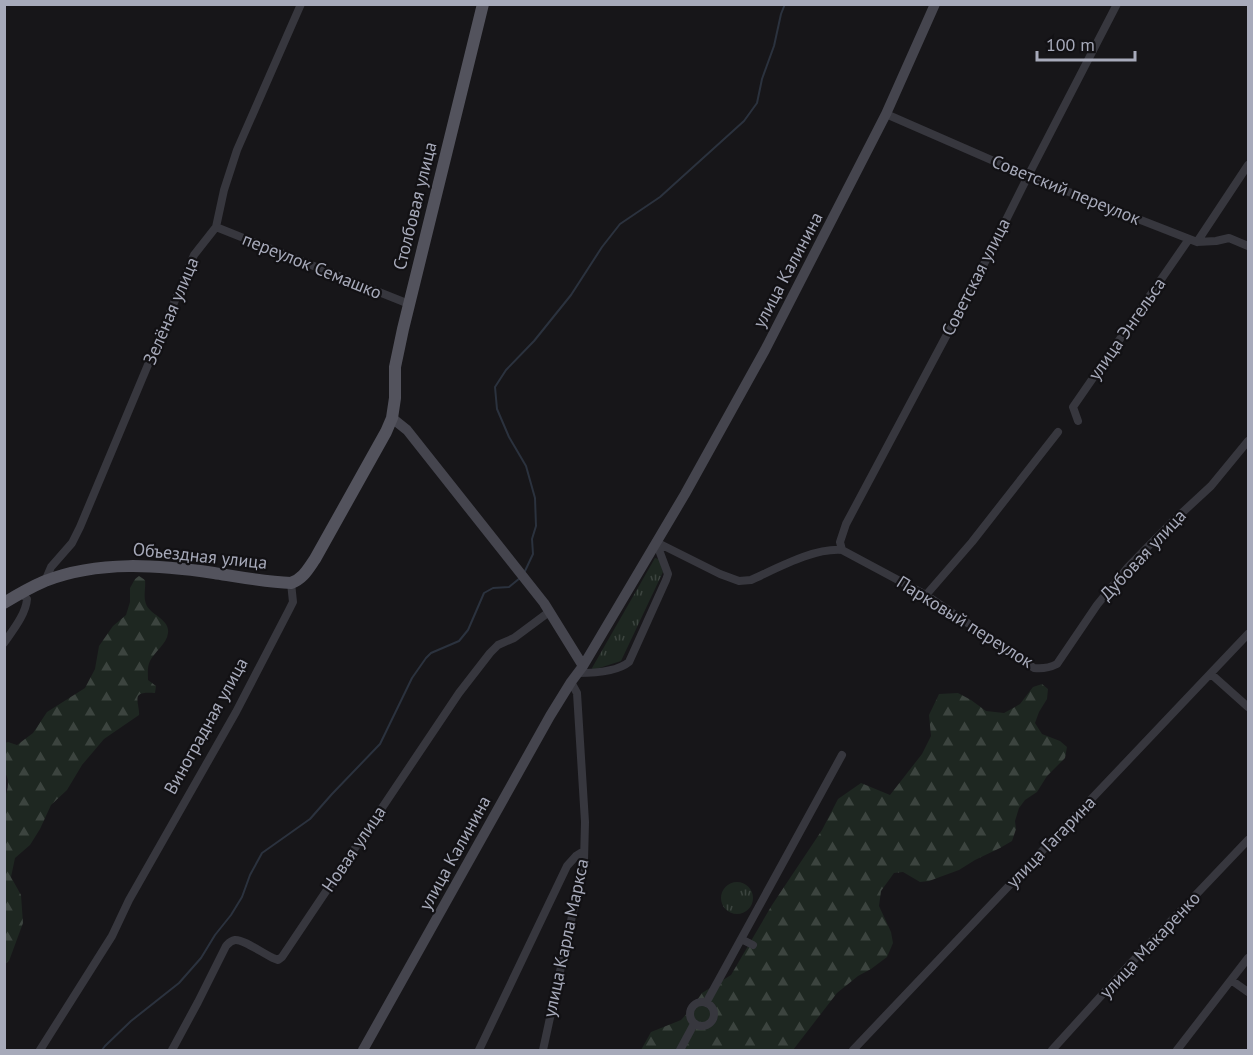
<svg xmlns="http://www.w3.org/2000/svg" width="1253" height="1055" font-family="'PT Sans',sans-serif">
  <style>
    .grass { fill: url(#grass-tufts) }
    .forest { fill: url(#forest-firs) }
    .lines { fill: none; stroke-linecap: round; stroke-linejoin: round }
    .stream { stroke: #2b323e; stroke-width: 2 }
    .street { stroke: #37373e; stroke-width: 8 }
    .secondary { stroke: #45454e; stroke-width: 10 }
    .primary { stroke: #53535d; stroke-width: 12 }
    .labels { text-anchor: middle; stroke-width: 4.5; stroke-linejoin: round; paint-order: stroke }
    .street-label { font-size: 18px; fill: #a7aaba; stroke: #121114 }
  </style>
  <defs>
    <pattern id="grass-tufts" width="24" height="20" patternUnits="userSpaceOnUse" patternTransform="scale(1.5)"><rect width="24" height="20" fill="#1e2721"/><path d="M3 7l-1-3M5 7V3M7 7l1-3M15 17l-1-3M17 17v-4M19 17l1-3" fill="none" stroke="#3c443f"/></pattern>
    <pattern id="forest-firs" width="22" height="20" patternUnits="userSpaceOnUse" patternTransform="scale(1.5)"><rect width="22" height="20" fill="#1e2721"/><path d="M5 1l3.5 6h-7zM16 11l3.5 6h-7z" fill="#3c443f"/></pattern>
  </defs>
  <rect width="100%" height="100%" fill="#171619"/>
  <path class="grass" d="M655 558 659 559 663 572 621 661 593 670 592 668Z
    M721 898a16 16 0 1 1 32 0a16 16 0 1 1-32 0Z"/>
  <path class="forest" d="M139 576 145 580C146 587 143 596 146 604 150 615 170 619 168 633 167 644 154 652 150 661 147 667 148 674 148 680L156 686 155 693C151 693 142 692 139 695 135 698 140 710 139 715L104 739 82 765 67 790 51 805 40 829 30 845 15 858 11 877 21 895 23 923 9 961 5 964 4 799C8 791 10 780 5 773V743L8 742 17 745 33 733 47 712 85 688 95 669 99 646 113 626 126 615 130 602V588L135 579Z
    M1042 684 1048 689 1047 699 1039 712 1035 723 1042 734 1060 741 1067 747 1065 758 1047 776 1037 792 1025 800 1019 808 1015 821 1016 829 1012 841 1000 848 975 860 959 870 929 881 920 882 903 872 894 873 881 891 879 906 891 932 893 943 887 957 871 969 858 976 837 993 793 1050H641L651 1032 681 1020 691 1009 702 993 731 975 772 905 822 830 838 799 861 783 890 795 922 754 931 736 929 715 939 694 958 693 971 700 986 711 1004 713 1020 704 1033 687Z"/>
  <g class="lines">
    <path class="stream" d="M525 571 533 554 532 539 536 526 535 498 526 466 509 437 497 409 495 387 506 370 534 341 571 295 602 247 620 224 660 197 744 121 757 103 762 79 774 46 781 14 785 4
      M102 1050 105 1046 131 1021 179 983 201 958 215 935 231 915 242 897 250 875 262 853 310 819 332 794 380 744 412 678 426 658 431 653 459 641 468 630 484 593 493 588 509 587 520 578"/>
    <path class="street" d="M886 114 1028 176 1197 242 1216 241 1229 238 1248 246
      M216 227 409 304
      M1197 242 1248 165
      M1078 421 1073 407 1189 239
      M656 542 720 574 739 581 751 580C778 568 813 548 842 550L926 595 1034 668C1043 669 1049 668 1057 664L1097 605 1128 567 1171 523 1211 486 1248 441
      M842 550 840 542 846 524 976 280 1028 176 1117 4
      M45 581 51 567 72 543 80 527 194 255 216 227 224 190 237 150 301 4
      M926 595 972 542 1058 432
      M4 643C13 630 26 614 27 599L21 593
      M578 673C593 673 617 672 629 662L666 580 668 574 656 542
      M1211 674 1248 707
      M741 939 753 945
      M1231 980 1248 992
      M690 1014a12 12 0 1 1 24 0a12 12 0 1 1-24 0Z
      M706 1003 842 755
      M40 1050 112 936 129 900 236 712 289 610 293 602 291 583
      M172 1050 198 1002 226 946C229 943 230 941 235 940 243 939 264 954 273 958L278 960 282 957 459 693 490 653 498 645 514 638 549 612
      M479 1050 567 866 576 856 584 851
      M543 1050 584 861 585 822 577 693 571 682
      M680 1050 694 1024
      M853 1050 1248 634
      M1052 1050 1130 964 1248 840
      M1177 1050 1248 958"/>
    <path class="secondary" d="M392 418 407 430 544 603 583 666
      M363 1050 550 716 571 682 583 666 685 494 765 350 886 114 935 4"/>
    <path class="primary" d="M4 603C17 595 31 587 45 581 99 560 158 565 214 573 239 577 265 582 291 583 303 579 308 569 315 559L386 432 392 418 395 398V367L403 329 483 4"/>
  </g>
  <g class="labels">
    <g class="street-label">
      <text transform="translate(1066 190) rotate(22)" y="6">Советский переулок</text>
      <text transform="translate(415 206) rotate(-76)" y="6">Столбовая улица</text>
      <text transform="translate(312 266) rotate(22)" y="6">переулок Семашко</text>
      <text transform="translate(788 270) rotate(-62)" y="6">улица Калинина</text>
      <text transform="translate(976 277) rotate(-63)" y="6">Советская улица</text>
      <text transform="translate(171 311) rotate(-67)" y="6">Зелёная улица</text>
      <text transform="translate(1127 329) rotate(-55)" y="6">улица Энгельса</text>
      <text transform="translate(1143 555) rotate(-47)" y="6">Дубовая улица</text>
      <text transform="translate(200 556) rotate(6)" y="6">Объездная улица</text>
      <text transform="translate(965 622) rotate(32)" y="6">Парковый переулок</text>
      <text transform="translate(206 726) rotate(-61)" y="6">Виноградная улица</text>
      <text transform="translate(1051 842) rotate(-46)" y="6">улица Гагарина</text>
      <text transform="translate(354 849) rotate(-56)" y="6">Новая улица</text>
      <text transform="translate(455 853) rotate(-61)" y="6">улица Калинина</text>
      <text transform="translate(566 938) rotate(-78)" y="6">улица Карла Маркса</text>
      <text transform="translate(1150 945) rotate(-47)" y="6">улица Макаренко</text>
    </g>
  </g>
  <rect width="1253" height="1055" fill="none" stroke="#a7aaba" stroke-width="12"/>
  <path d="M1037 51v9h98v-9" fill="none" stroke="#a7aaba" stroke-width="3"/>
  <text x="1046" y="51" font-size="18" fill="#a7aaba" stroke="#121114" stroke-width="4.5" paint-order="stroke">100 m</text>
</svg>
